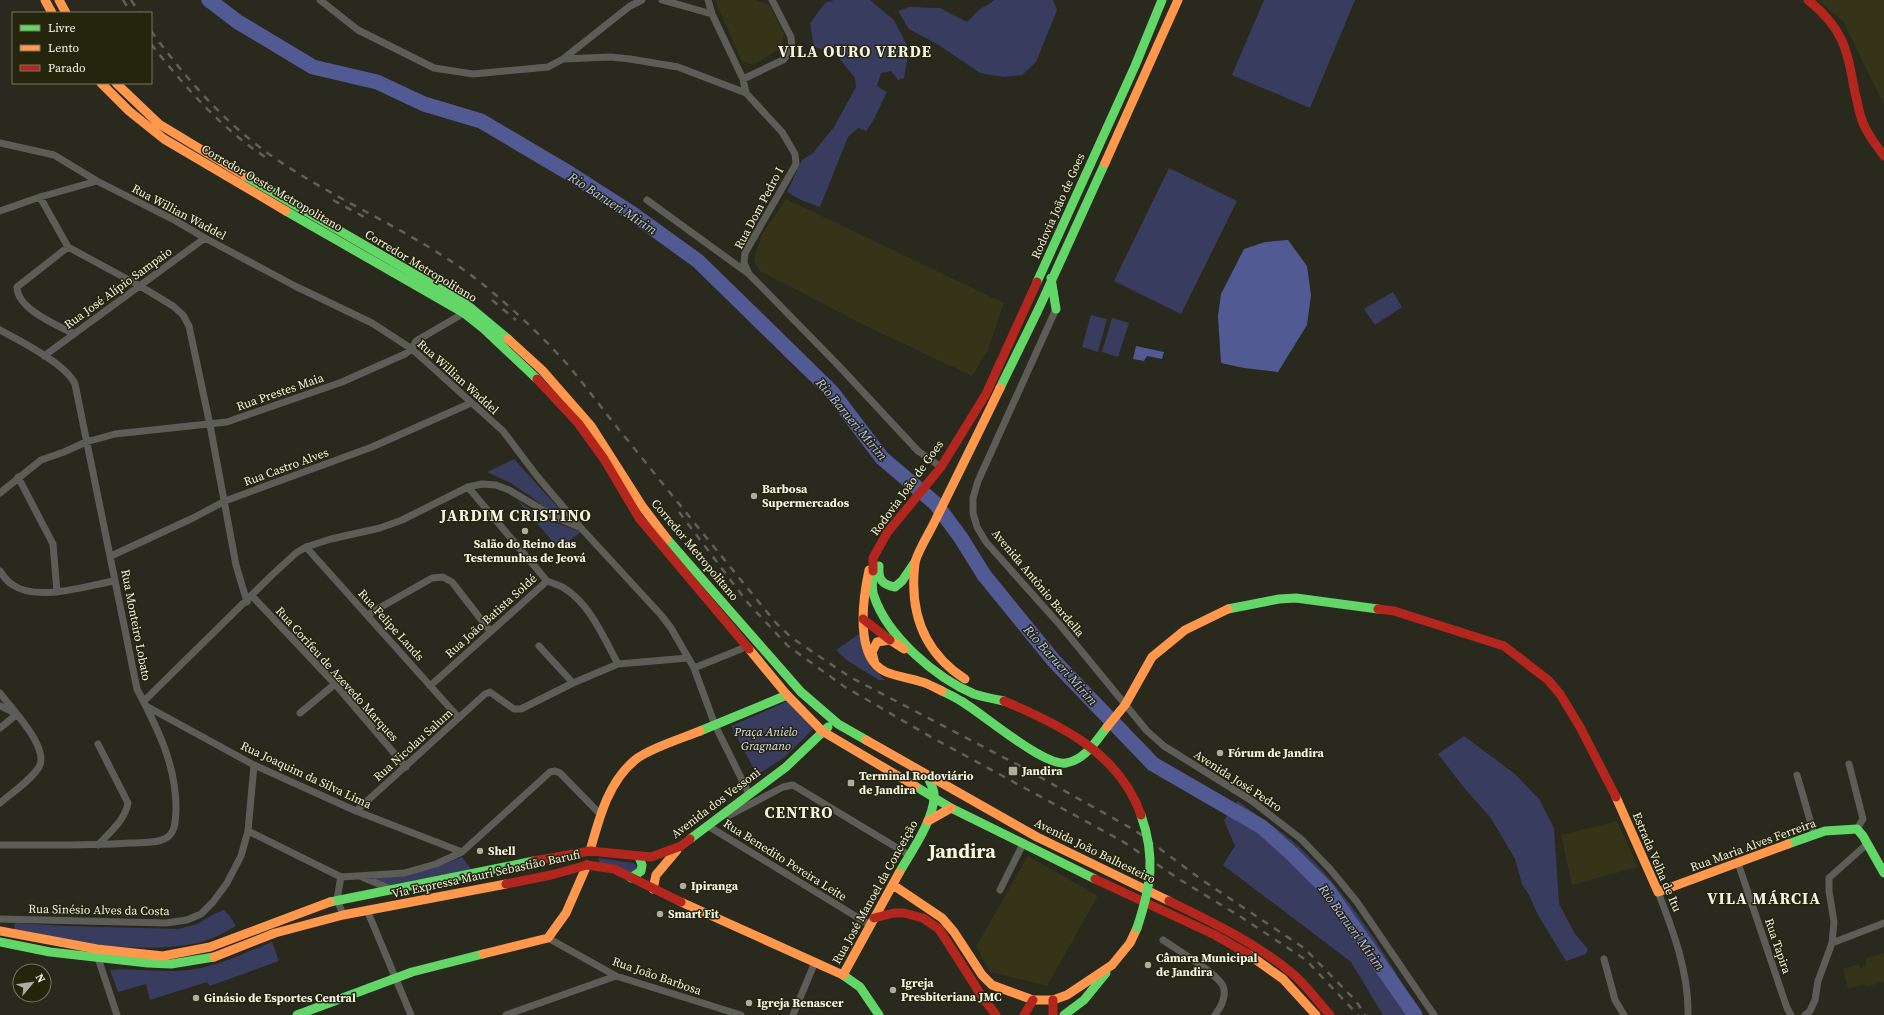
<svg xmlns="http://www.w3.org/2000/svg" width="1884" height="1015" font-family="'Source Serif 4',serif">
  <style>
    .built { fill: #353419 }
    .green { fill: #383d60 }
    .water { fill: #525a94 }
    .lines { fill: none; stroke-linecap: round; stroke-linejoin: round }
    .river { stroke: #525a94; stroke-width: 15 }
    .street { stroke: #5d5d58; stroke-width: 7 }
    .fast { stroke: #63d668; stroke-width: 9 }
    .slow { stroke: #ff974d; stroke-width: 9 }
    .jam { stroke: #b3261e; stroke-width: 9 }
    .rail { stroke: #60605a; stroke-width: 2.5; stroke-dasharray: 7 7; stroke-linecap: butt }
    .fast-bridge { stroke: #63d668; stroke-width: 9 }
    .jam-bridge { stroke: #b3261e; stroke-width: 9 }
    .poi-dot { fill: #acad9f; stroke: #25240d; stroke-width: 1.5 }
    .labels { text-anchor: middle; stroke-width: 3; stroke-linejoin: round; paint-order: stroke }
    .street-label { font-size: 12px; fill: #f3f4e5; stroke: #25240d }
    .poi-label { font-size: 12px; font-weight: bold; fill: #f3f4e5; stroke: #25240d; text-anchor: start }
    .park-label { font-size: 12px; font-style: italic; fill: #dde1f5; stroke: #25240d }
    .water-label { font-size: 13px; font-style: italic; fill: #b6c1f8; stroke: #25240d }
    .district-label { font-size: 16px; font-weight: bold; letter-spacing: 1px; fill: #f3f4e5; stroke: #25240d }
    .town-label { font-size: 20px; font-weight: bold; fill: #f3f4e5; stroke: #25240d }
  </style>
  <rect width="100%" height="100%" fill="#29291d"/>
  <path class="built" d="M715 0H756L769 5 784 33 782 47 753 65 742 62Z
    M1817 0H1884V105L1843 21Z
    M786 199 1004 303 987 352 972 376 866 326 760 271 754 261 756 252 762 234Z
    M1617 821 1638 867 1572 885 1561 835Z
    M1028 856 1098 896 1047 986 990 972 976 946Z
    M1884 953V982L1865 987 1864 984 1848 989 1843 969 1859 964 1860 969 1865 966 1866 958Z"/>
  <path class="green" d="M834 0H870L894 20 909 49 904 78 898 80 891 71 881 73 877 86 887 92C880 105 875 120 866 131L858 128 848 137 820 207 801 200 787 192 802 160 813 153 834 127 856 87 855 78 834 52 814 47 810 23 825 3Z
    M995 0H1053L1057 10 1036 62 1022 75 1003 77 980 73 937 44 909 29 898 11 909 7 940 8 967 22 979 10Z
    M1264 0H1355L1310 108 1232 75Z
    M1169 168 1237 201 1181 314 1114 281Z
    M1393 292 1402 307 1375 325 1364 309Z
    M1091 315 1107 319 1098 352 1082 347Z
    M1112 318 1129 323 1118 357 1102 352Z
    M514 459 562 512 561 516H558L511 483 487 472Z
    M518 501 548 520 581 532 559 549Z
    M859 634 870 666 885 680H879L848 661 836 650Z
    M788 701 813 729 785 757 757 775 731 726Z
    M1464 736 1515 774 1539 799 1554 828 1559 904 1575 934 1588 949 1586 954 1566 961 1538 915 1529 895 1522 884 1515 859 1507 845 1490 817 1465 789 1438 754Z
    M1238 801C1257 816 1279 829 1297 845 1348 892 1386 955 1421 1015H1383L1351 962 1223 865 1235 846 1224 820Z
    M462 857 471 869 387 886 370 877C402 873 432 871 462 857Z
    M598 858 633 863 636 865 638 870 633 874 600 863Z
    M224 910 229 915 236 926C224 933 211 940 197 943 141 955 72 941 16 933L14 925 16 923 64 926 178 929 197 924 214 914Z
    M272 942 279 961 210 986 207 982 150 1000 146 984 118 992 110 970C139 968 167 974 196 969 220 965 249 951 272 942Z"/>
  <path class="water" d="M1288 240 1307 266 1311 295 1307 325 1278 372 1244 368 1221 363 1218 316 1221 294 1244 249 1265 242Z
    M1136 346 1164 352 1162 359 1147 356 1144 361 1133 359Z"/>
  <g class="lines">
    <path class="river" d="M209 0 238 22 313 67 377 82 424 104 481 121 569 173 633 214 698 261 832 392 882 458 936 504 961 538 984 575 1054 661 1153 764 1262 827 1292 854 1327 889 1415 1015"/>
    <path class="street" d="M320 0 358 30 434 68 473 74 548 67 563 59 610 57 630 59 678 67 746 93
      M662 0 712 14
      M708 0 712 14 743 79 746 93 782 132 795 154 796 164 745 253 744 263 749 274 838 365 918 451 941 467
      M563 59 630 6 642 0
      M743 79 783 60 792 49 791 37 772 0
      M0 143 54 155 97 181
      M40 197 68 247 140 286 173 306 183 315 189 326 210 425 236 565 247 602
      M647 200 749 274
      M0 211 40 197 97 181 176 221 205 238 295 286 372 323 412 349 503 431 537 476 581 528 661 615 671 628 694 668 715 725 749 794
      M68 247 17 287C17 309 57 325 74 334
      M1056 309 978 481 973 498V513L977 527 986 542 1060 625 1147 731 1164 746 1252 801 1301 839 1330 869 1357 902 1434 1015
      M0 330C20 341 66 364 75 384L137 689C157 727 177 766 176 811 175 821 176 832 166 838 156 844 141 842 130 843 87 846 43 845 0 845
      M44 356 205 238
      M18 477 53 544 57 592
      M0 493 41 460 64 452 86 442 115 434 227 422 342 382 405 354 412 349 416 341 464 313
      M306 547 459 718
      M111 556 193 518 225 501 372 447 471 403
      M0 571C4 577 7 582 13 585 37 602 87 586 114 581
      M547 581C552 583 559 585 564 588 590 604 604 638 618 664
      M252 596 335 684 406 767
      M367 615 432 578 443 577 452 582 490 631
      M539 646 573 683
      M694 668 741 649
      M430 686 547 581 468 487
      M0 693C12 709 50 748 39 767 30 781 13 792 0 803
      M144 701 272 575 296 553 306 547 331 539 380 528 402 520 468 487 482 484 496 485 509 490 555 517 579 527
      M0 706 13 712
      M146 706 254 765 356 811 462 852
      M300 713 335 684
      M0 728 16 715
      M98 744 128 803C125 820 110 832 98 845
      M1849 764 1863 819 1857 829
      M1797 775 1814 834
      M356 811 485 694 490 692 514 709H521L573 683 618 664 688 658
      M728 816 783 787 793 785 909 855
      M708 826 870 925
      M248 831 341 877 404 873 436 864 462 852 550 772 555 771 560 773 600 814
      M1738 863 1787 1008 1791 1015
      M341 877 337 899 343 915
      M362 877 388 888
      M1000 890 1023 844
      M1658 892C1673 930 1689 973 1688 1015
      M367 910 411 1015
      M0 919 166 923 187 920 201 914 213 902 227 883 241 856 248 831 254 765
      M548 938 616 976 741 1015
      M1163 940C1176 949 1217 973 1223 986 1227 996 1221 1007 1215 1015
      M1832 943 1884 923
      M97 955 117 1015
      M1604 959 1615 1000 1624 1015
      M506 1015 616 976
      M793 1015 815 962
      M1805 1015 1810 1011 1815 1000 1818 981 1832 943 1834 922 1829 891V878L1867 844"/>
    <path class="fast" d="M245 176 466 304 508 339
      M286 211 464 313 484 329 537 379
      M1051 278 1056 309
      M1037 282 1135 66 1162 0
      M1000 388 1040 306 1105 163
      M667 539 801 692 838 724 866 740
      M879 566C878 579 882 585 895 587L902 581 915 562
      M873 571C873 579 871 589 874 596 887 636 936 678 974 694 983 697 994 699 1004 701
      M1228 609 1279 599 1296 598 1378 609
      M942 691C948 694 955 697 961 701 982 713 1044 767 1066 763 1085 760 1096 741 1107 727
      M700 731 787 695
      M915 786 951 808 1095 879
      M690 839 786 767 828 727
      M1788 844 1825 831 1857 829 1863 836 1884 873
      M899 873C911 852 936 817 934 793 933 787 930 782 927 776
      M631 878 641 871 642 865 639 857
      M330 902 534 861
      M0 942 50 952 148 963 171 964 214 957
      M843 975 860 987 879 1015
      M297 1015 412 972 483 954
      M1064 1015 1084 1000 1106 973"/>
    <path class="slow" d="M45 0 52 13
      M59 0 66 13
      M101 83 129 111 164 139 286 211
      M116 83 159 124 245 176
      M1105 163 1178 0
      M508 339 542 370 591 426 642 506 667 539
      M869 570C863 598 854 658 886 672 898 677 911 678 922 682 929 684 935 688 942 691
      M749 649 787 695 822 731 915 786
      M875 664 872 652 877 642 890 640 904 649
      M965 679C923 652 909 612 915 563 916 554 931 530 936 519 957 476 979 432 1000 388
      M1107 727 1125 705 1152 657 1185 630 1228 609
      M866 740 1037 837 1169 901
      M1616 797 1658 892 1788 844
      M928 821 951 808
      M590 851C599 819 608 782 635 760 648 749 683 738 700 731
      M893 885 942 918 954 932 982 975 992 985 1033 1000H1053L1067 995 1112 965
      M653 889 656 875 677 850
      M681 902 843 975 899 873
      M0 931 97 949 163 956 210 947 330 902
      M483 954 548 938 566 913 587 865
      M1248 954 1283 979 1316 1015
      M214 957 275 933 343 915 506 884
      M1112 965 1130 943 1137 928"/>
    <path class="jam" d="M1808 0C1844 29 1847 49 1855 93 1858 103 1859 115 1864 125 1869 137 1877 146 1884 156
      M537 379 578 423 604 459 639 518 749 649
      M873 571V558L887 533 941 467 986 394 1037 282
      M1378 609 1394 611 1504 646 1548 680 1560 694 1580 727 1616 797
      M863 619 890 640
      M534 861 590 851 651 857 681 846 690 839
      M1095 879 1215 935 1248 954
      M506 884 551 875 587 865 614 869 681 902
      M1169 901C1212 922 1256 943 1293 974 1307 986 1318 1002 1330 1015
      M874 918 894 913H904L923 918 939 929 983 998 996 1015
      M1053 1000V1015
      M1024 1015 1033 1000"/>
    <path class="rail" d="M123 0 131 13
      M131 0 140 13
      M151 31C187 80 228 127 279 161 346 206 422 235 485 286 514 310 542 336 567 364 589 390 608 417 630 443 678 503 727 563 776 623L792 638 850 677 1022 767 1136 831 1202 880 1304 948 1356 1001 1365 1015
      M151 44C185 87 223 131 270 160
      M333 200 366 218
      M492 300 516 320
      M679 512 748 603 788 646 845 687 931 737 1122 841 1182 881 1241 917 1306 960 1358 1015"/>
    <path class="fast-bridge" d="M1137 928C1151 886 1156 858 1141 815"/>
    <path class="jam-bridge" d="M1004 701C1061 725 1119 753 1141 815"/>
  </g>
  <g class="poi-dot">
    <circle cx="754" cy="496" r="4"/>
    <circle cx="525" cy="531" r="4"/>
    <circle cx="1220" cy="753" r="4"/>
    <rect x="1008" y="766" width="10" height="10" rx="2"/>
    <rect x="847" y="779" width="8" height="8" rx="2"/>
    <circle cx="480" cy="851" r="4"/>
    <circle cx="683" cy="886" r="4"/>
    <circle cx="660" cy="914" r="4"/>
    <circle cx="1148" cy="965" r="4"/>
    <circle cx="893" cy="990" r="4"/>
    <circle cx="196" cy="998" r="4"/>
    <circle cx="749" cy="1003" r="4"/>
  </g>
  <g class="labels">
    <g class="street-label">
      <text transform="translate(272 188) rotate(30)" y="4">Corredor Oeste Metropolitano</text>
      <text transform="translate(1058 206) rotate(-66)" y="4">Rodovia João de Goes</text>
      <text transform="translate(759 208) rotate(-62)" y="4">Rua Dom Pedro I</text>
      <text transform="translate(179 212) rotate(28)" y="4">Rua Willian Waddel</text>
      <text transform="translate(421 266) rotate(31)" y="4">Corredor Metropolitano</text>
      <text transform="translate(118 288) rotate(-36)" y="4">Rua José Alípio Sampaio</text>
      <text transform="translate(458 377) rotate(42)" y="4">Rua Willian Waddel</text>
      <text transform="translate(280 392) rotate(-19)" y="4">Rua Prestes Maia</text>
      <text transform="translate(286 467) rotate(-20)" y="4">Rua Castro Alves</text>
      <text transform="translate(907 488) rotate(-54)" y="4">Rodovia João de Goes</text>
      <text transform="translate(695 550) rotate(50)" y="4">Corredor Metropolitano</text>
      <text transform="translate(1038 583) rotate(50)" y="4">Avenida Antônio Bardella</text>
      <text transform="translate(491 616) rotate(-42)" y="4">Rua João Batista Soldé</text>
      <text transform="translate(136 625) rotate(79)" y="4">Rua Monteiro Lobato</text>
      <text transform="translate(391 625) rotate(48)" y="4">Rua Felipe Lands</text>
      <text transform="translate(337 674) rotate(48)" y="4">Rua Corifeu de Azevedo Marques</text>
      <text transform="translate(413 745) rotate(-42)" y="4">Rua Nicolau Salum</text>
      <text transform="translate(306 775) rotate(25)" y="4">Rua Joaquim da Silva Lima</text>
      <text transform="translate(1238 781) rotate(33)" y="4">Avenida José Pedro</text>
      <text transform="translate(716 803) rotate(-37)" y="4">Avenida dos Vessoni</text>
      <text transform="translate(1753 845) rotate(-20)" y="4">Rua Maria Alves Ferreira</text>
      <text transform="translate(1095 851) rotate(26)" y="4">Avenida João Balhesteiro</text>
      <text transform="translate(785 860) rotate(32)" y="4">Rua Benedito Pereira Leite</text>
      <text transform="translate(1657 862) rotate(67)" y="4">Estrada Velha de Itu</text>
      <text transform="translate(486 874) rotate(-12)" y="4">Via Expressa Mauri Sebastião Barufi</text>
      <text transform="translate(875 892) rotate(-61)" y="4">Rua José Manoel da Conceição</text>
      <text transform="translate(99 910) rotate(1)" y="4">Rua Sinésio Alves da Costa</text>
      <text transform="translate(1778 946) rotate(71)" y="4">Rua Tapira</text>
      <text transform="translate(657 976) rotate(19)" y="4">Rua João Barbosa</text>
    </g>
    <g class="poi-label">
      <text x="762" y="493">Barbosa<tspan x="762" dy="14">Supermercados</tspan></text>
      <text x="525" y="548" text-anchor="middle">Salão do Reino das<tspan x="525" dy="14">Testemunhas de Jeová</tspan></text>
      <text x="1228" y="757">Fórum de Jandira</text>
      <text x="1022" y="775">Jandira</text>
      <text x="859" y="780">Terminal Rodoviário<tspan x="859" dy="14">de Jandira</tspan></text>
      <text x="488" y="855">Shell</text>
      <text x="691" y="890">Ipiranga</text>
      <text x="668" y="918">Smart Fit</text>
      <text x="1156" y="962">Câmara Municipal<tspan x="1156" dy="14">de Jandira</tspan></text>
      <text x="901" y="987">Igreja<tspan x="901" dy="14">Presbiteriana JMC</tspan></text>
      <text x="204" y="1002">Ginásio de Esportes Central</text>
      <text x="757" y="1007">Igreja Renascer</text>
    </g>
    <g class="park-label">
      <text x="766" y="736">Praça Anielo<tspan x="766" dy="14">Gragnano</tspan></text>
    </g>
    <g class="water-label">
      <text transform="translate(613 203) rotate(33)" y="5">Rio Barueri Mirim</text>
      <text transform="translate(852 419) rotate(50)" y="5">Rio Barueri Mirim</text>
      <text transform="translate(1061 665) rotate(48)" y="5">Rio Barueri Mirim</text>
      <text transform="translate(1352 927) rotate(54)" y="5">Rio Barueri Mirim</text>
    </g>
    <g class="district-label">
      <text x="855" y="57">VILA OURO VERDE</text>
      <text x="516" y="521">JARDIM CRISTINO</text>
      <text x="799" y="818">CENTRO</text>
      <text x="1764" y="904">VILA MÁRCIA</text>
    </g>
    <g class="town-label">
      <text x="962" y="858">Jandira</text>
    </g>
  </g>
  <rect x="12" y="12" width="140" height="72" fill="#25240d" stroke="#777763"/>
  <rect x="20" y="25" width="20" height="6" fill="#63d668" stroke="#777763"/>
  <text x="48" y="32" font-size="12" fill="#f3f4e5">Livre</text>
  <rect x="20" y="45" width="20" height="6" fill="#ff974d" stroke="#777763"/>
  <text x="48" y="52" font-size="12" fill="#f3f4e5">Lento</text>
  <rect x="20" y="65" width="20" height="6" fill="#b3261e" stroke="#777763"/>
  <text x="48" y="72" font-size="12" fill="#f3f4e5">Parado</text>
  <g transform="translate(32 983) rotate(61)"><circle r="19" fill="#25240d" stroke="#777763"/>
  <path d="M0-3L7 15L0 10L-7 15Z" fill="#acad9f"/>
  <text y="-6" font-size="11" font-weight="bold" text-anchor="middle" fill="#f3f4e5">N</text>
  </g>
</svg>
